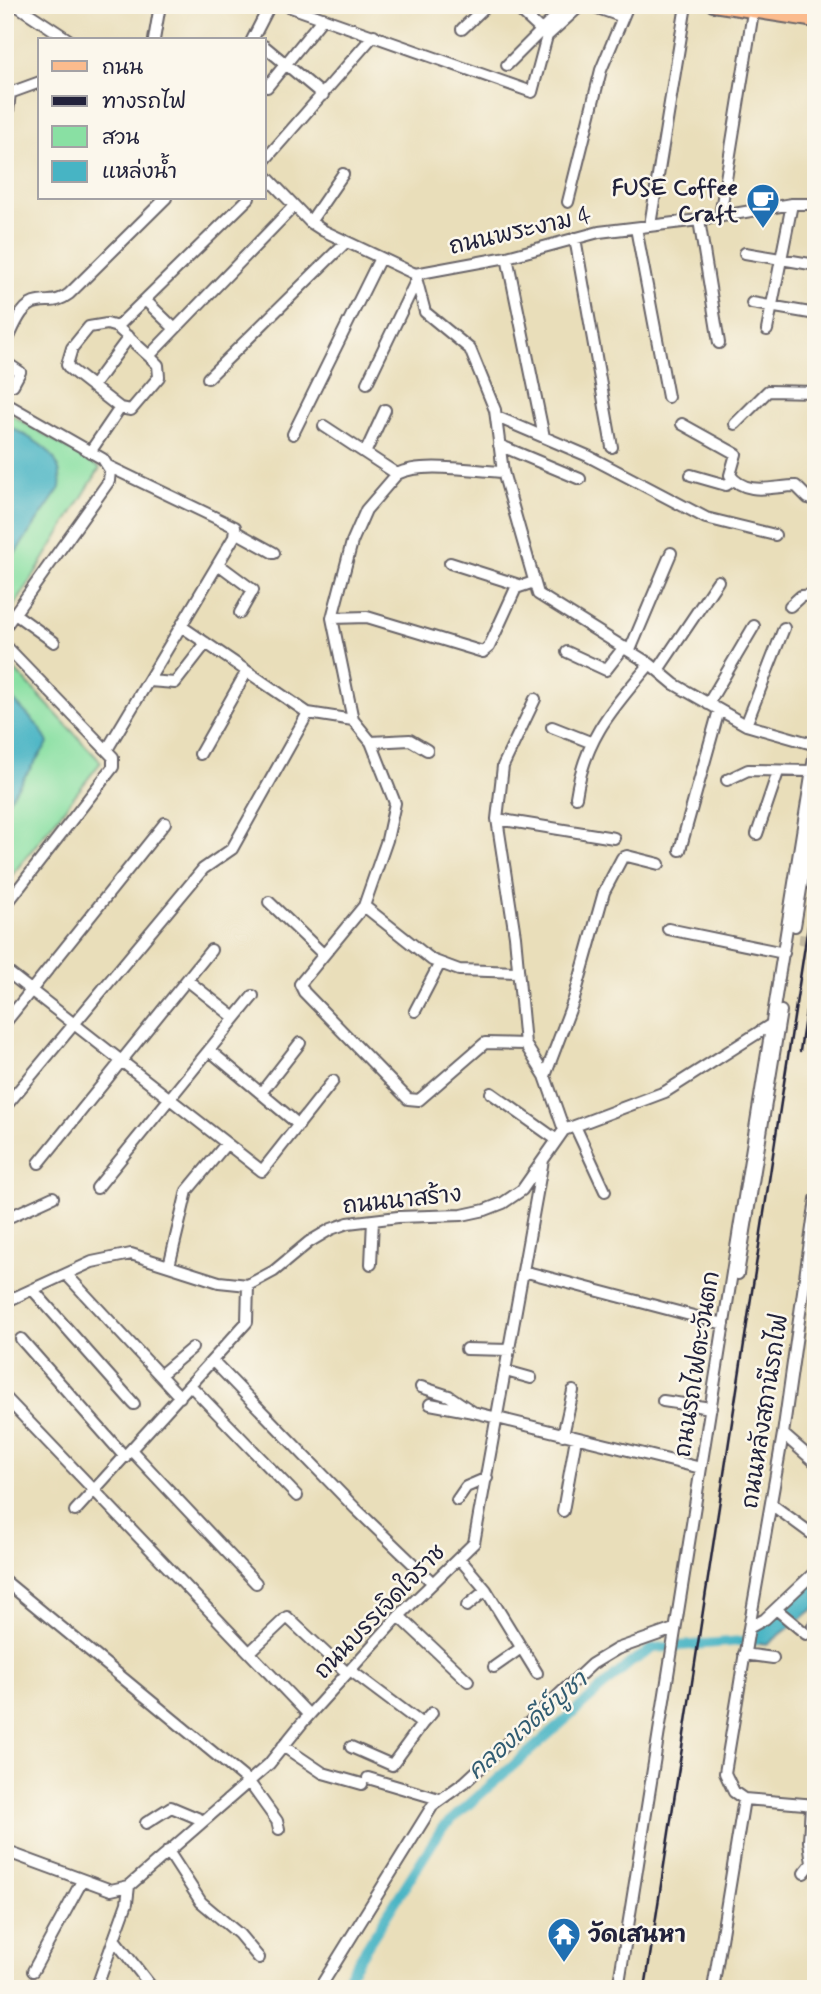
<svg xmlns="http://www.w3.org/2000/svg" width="821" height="1994" font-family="Mynerve,'Playpen Sans Thai',sans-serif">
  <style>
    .green { fill: #89e0a3; stroke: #56816f; stroke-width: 2 }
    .water { fill: #47b4c4; stroke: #346b80; stroke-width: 2 }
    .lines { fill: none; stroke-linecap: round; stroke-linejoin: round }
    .canal { stroke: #47b4c4; stroke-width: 10 }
    .minor-tunnel { stroke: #c1b8a1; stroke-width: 10; stroke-dasharray: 10 5; stroke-linecap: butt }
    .minor-casing { stroke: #686467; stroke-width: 14 }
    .major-casing { stroke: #686467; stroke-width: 16 }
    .minor { stroke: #fff; stroke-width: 10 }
    .major { stroke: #fbbb8d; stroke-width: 12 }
    .rail { stroke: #22223b; stroke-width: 2.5 }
    .labels { text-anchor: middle; stroke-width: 5; stroke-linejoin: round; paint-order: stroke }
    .poi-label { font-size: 23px; font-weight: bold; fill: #22223b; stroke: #fbf7ec; text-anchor: end }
    .street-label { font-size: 23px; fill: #22223b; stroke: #fbf7ec }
    .water-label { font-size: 24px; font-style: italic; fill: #315c72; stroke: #fbf7ec }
  </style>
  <rect width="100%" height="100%" fill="#fbf7ec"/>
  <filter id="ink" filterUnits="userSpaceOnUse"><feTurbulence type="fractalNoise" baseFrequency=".0143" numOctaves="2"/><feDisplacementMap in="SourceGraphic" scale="14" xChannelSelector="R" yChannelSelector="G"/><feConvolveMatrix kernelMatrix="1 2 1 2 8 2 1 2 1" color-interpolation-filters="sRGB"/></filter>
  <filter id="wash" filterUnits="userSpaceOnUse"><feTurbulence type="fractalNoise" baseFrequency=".00686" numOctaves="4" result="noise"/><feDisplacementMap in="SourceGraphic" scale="28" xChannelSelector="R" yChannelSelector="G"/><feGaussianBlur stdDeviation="1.57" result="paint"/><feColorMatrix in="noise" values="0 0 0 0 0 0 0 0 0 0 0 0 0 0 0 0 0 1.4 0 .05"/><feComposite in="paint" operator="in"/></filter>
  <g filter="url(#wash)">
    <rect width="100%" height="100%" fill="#e9deba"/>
    <path class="green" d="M5 411 100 468 5 622Z
      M5 659 101 762 5 884Z"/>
    <path class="water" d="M5 424C33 440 65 451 60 488L5 568Z
      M5 691 40 728 48 743 5 805Z
      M816 1576V1607L768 1644 749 1642 752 1632Z"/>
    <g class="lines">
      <path class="canal" d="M340 1989 442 1828 630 1663 654 1648 755 1640"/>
    </g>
  </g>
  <g filter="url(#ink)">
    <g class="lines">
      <path class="minor-tunnel" d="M799 939 816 941"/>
      <defs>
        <path id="minor" d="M16 5 69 40
          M285 5 532 92 547 36 581 5
          M514 5 542 31
          M589 5 623 17
          M462 29 487 5
          M154 40 160 5
          M252 40 270 5
          M264 46 323 95
          M507 65 567 5
          M267 87 323 18
          M7 94 40 82
          M5 140 10 92
          M264 161 374 35
          M264 174 310 222 324 231 415 274 507 257 599 232 699 220 792 204H816
          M249 198 117 327 149 356 294 206
          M568 202 601 70 628 5
          M720 216 753 12
          M699 220 719 343
          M310 222 343 174
          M650 225 686 5
          M636 228 668 397
          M575 238 612 447
          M745 253 816 265
          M507 257 544 437
          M415 274 425 312 470 349 495 410 503 472 538 594 650 664 674 684 746 725 816 745
          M145 300 175 329
          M752 303 816 314
          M117 327 107 324 89 327 72 348 67 365 70 369 120 408 131 410 159 377 158 365 149 356
          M767 330 792 204
          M5 345C13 331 20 304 38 302 51 300 57 303 69 294L166 198
          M5 362 20 372 13 385
          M208 378 346 242
          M367 383 417 279
          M92 387 129 337
          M5 403 103 459 110 470 109 481 5 627
          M497 417 588 456 706 518 775 535
          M682 424 736 454 730 475C746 497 774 486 796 486L808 498 816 500
          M735 424 768 391 816 392
          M324 426 397 474
          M293 434 380 258
          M499 445 580 479
          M366 451 385 410
          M90 452 120 408
          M108 466 235 527 234 537 181 626
          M503 472C475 471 421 461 397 474L366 510 352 542 332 618 353 720 371 742 395 803 387 840 364 906 300 984 304 992 408 1099 419 1100 485 1043 525 1044
          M691 475 726 485 734 480
          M236 532 274 553
          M450 563 519 585
          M218 564 253 590 240 613
          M790 606 801 596 816 595
          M15 614 54 642
          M332 618 367 617 483 652 489 647 516 588 534 582
          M5 645 113 757V767L5 906
          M630 650 671 553
          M567 652 606 670 624 647
          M658 670 718 581
          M149 681 175 683 206 643
          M535 699 503 766 497 819 515 936 525 1044 545 1076 564 1130
          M708 704 754 626
          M308 713 353 720
          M746 725 784 628
          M552 727 590 742
          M371 742 410 740 427 750
          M200 754 247 671
          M727 780 748 770 812 771
          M576 797C585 737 613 708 650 664
          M497 819 614 838
          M757 834 778 772
          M680 850 719 710
          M269 902 323 954
          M364 906 432 960 459 970 517 972
          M795 926 816 797
          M668 929 784 953
          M5 970 262 1171 333 1081
          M187 980 235 1018
          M415 1011 440 963
          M5 1023 165 823
          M209 1050 299 1125
          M545 1076 574 999 604 892 622 858 627 856 659 864
          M261 1093 300 1043
          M491 1093 557 1140
          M5 1107 203 869 232 849 308 713 181 626 108 748
          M575 1126 605 1191
          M39 1163 211 950
          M97 1188 253 996
          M5 1219 53 1197
          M371 1264 373 1220
          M169 1266 187 1191 226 1144
          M523 1271 724 1324
          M66 1274 180 1397
          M738 1274 781 1011
          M33 1290 134 1404
          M5 1302 92 1262 131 1254 219 1282 248 1285 274 1271 309 1242 331 1229 348 1223 398 1217 462 1215 485 1210 503 1203 522 1190 564 1130 665 1092 772 1024
          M21 1339 125 1457
          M466 1349 510 1350
          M214 1362 355 1508 433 1583
          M506 1371 531 1378
          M160 1375 192 1348
          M191 1386 297 1496
          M421 1387 449 1396 473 1412 701 1468
          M5 1397 309 1715
          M663 1401 711 1408
          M430 1404 473 1412
          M783 1434 816 1463
          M563 1435 573 1391
          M131 1450 256 1583
          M457 1500 466 1487 487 1478
          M771 1504 816 1537
          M75 1511 247 1322 248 1285
          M563 1511 576 1438
          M459 1558 486 1590 537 1673
          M816 1571 765 1619 749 1628 725 1773 734 1792 744 1799 816 1805
          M5 1581 249 1782 277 1821 279 1829
          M467 1606 486 1590
          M776 1609 806 1634
          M399 1616 468 1681
          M813 1626 816 1628
          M749 1628 783 1434 816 1199
          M250 1652 287 1617 347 1673
          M744 1654 773 1658
          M494 1667 521 1648
          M350 1670 422 1724 392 1765 351 1747
          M422 1724 432 1713
          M283 1746 323 1773 362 1784
          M368 1778 439 1799
          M146 1823 171 1807 202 1820
          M5 1851 111 1890 129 1886 269 1764 302 1723 399 1616 474 1543 543 1160
          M168 1851 201 1902 239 1934 259 1958
          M804 1873 812 1863 809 1841 811 1805
          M114 1939 153 1989
          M33 1971 82 1881
          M96 1989 127 1903 129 1886
          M319 1989 433 1805 465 1782 592 1664 617 1649 674 1629
          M618 1989 816 745
          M713 1989 744 1799"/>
        <path id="major" d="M713 5 816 21"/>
      </defs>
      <use href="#minor" class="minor-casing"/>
      <use href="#major" class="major-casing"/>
      <use href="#minor" class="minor"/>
      <use href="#major" class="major"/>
      <path class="rail" d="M800 1051 816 944
        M645 1989 816 874"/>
    </g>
  </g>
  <defs>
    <symbol id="cafe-pin" viewBox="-11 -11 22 30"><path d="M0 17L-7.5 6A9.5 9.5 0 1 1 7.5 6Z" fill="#1f6fb2" stroke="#fbf7ec"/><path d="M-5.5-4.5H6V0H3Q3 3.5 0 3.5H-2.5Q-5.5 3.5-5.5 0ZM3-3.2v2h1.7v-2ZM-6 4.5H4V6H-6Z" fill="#fff"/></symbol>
    <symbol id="temple-pin" viewBox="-11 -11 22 30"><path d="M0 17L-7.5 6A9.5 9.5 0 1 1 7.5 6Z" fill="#1f6fb2" stroke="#fbf7ec"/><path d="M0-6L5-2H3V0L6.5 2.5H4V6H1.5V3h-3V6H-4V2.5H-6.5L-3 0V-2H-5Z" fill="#fff"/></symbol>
  </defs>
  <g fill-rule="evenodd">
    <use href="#cafe-pin" x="744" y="181" width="38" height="52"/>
    <use href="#temple-pin" x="545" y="1915" width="38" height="52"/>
  </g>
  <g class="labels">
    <g class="poi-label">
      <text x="738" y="195">FUSE Coffee<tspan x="738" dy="26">Craft</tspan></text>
      <text x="588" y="1942" text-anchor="start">วัดเสนหา</text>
    </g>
    <g class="street-label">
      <text transform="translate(520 230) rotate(-13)" y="8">ถนนพระงาม 4</text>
      <text transform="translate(402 1199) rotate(-6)" y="8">ถนนนาสร้าง</text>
      <text transform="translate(696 1364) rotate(-81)" y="8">ถนนรถไฟตะวันตก</text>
      <text transform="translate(764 1411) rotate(-81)" y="8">ถนนหลังสถานีรถไฟ</text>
      <text transform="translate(379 1611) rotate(-46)" y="8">ถนนบรรเจิดใจราช</text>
    </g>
    <g class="water-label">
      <text transform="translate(527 1725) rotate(-41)" y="8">คลองเจดีย์บูชา</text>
    </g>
  </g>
  <rect width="821" height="1994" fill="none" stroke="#fbf7ec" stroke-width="28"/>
  <rect x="38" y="38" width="228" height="161" fill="#fbf7ec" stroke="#a4a2a5" stroke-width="2"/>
  <rect x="52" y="61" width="35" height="10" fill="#fbbb8d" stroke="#a4a2a5" stroke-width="2"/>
  <text x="102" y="74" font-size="21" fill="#22223b">ถนน</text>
  <rect x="52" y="96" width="35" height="10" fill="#22223b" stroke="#a4a2a5" stroke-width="2"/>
  <text x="102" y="108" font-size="21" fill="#22223b">ทางรถไฟ</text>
  <rect x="52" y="126" width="35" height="21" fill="#89e0a3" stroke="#a4a2a5" stroke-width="2"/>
  <text x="102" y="144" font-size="21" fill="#22223b">สวน</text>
  <rect x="52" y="161" width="35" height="21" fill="#47b4c4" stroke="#a4a2a5" stroke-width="2"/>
  <text x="102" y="178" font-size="21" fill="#22223b">แหล่งน้ำ</text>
</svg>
